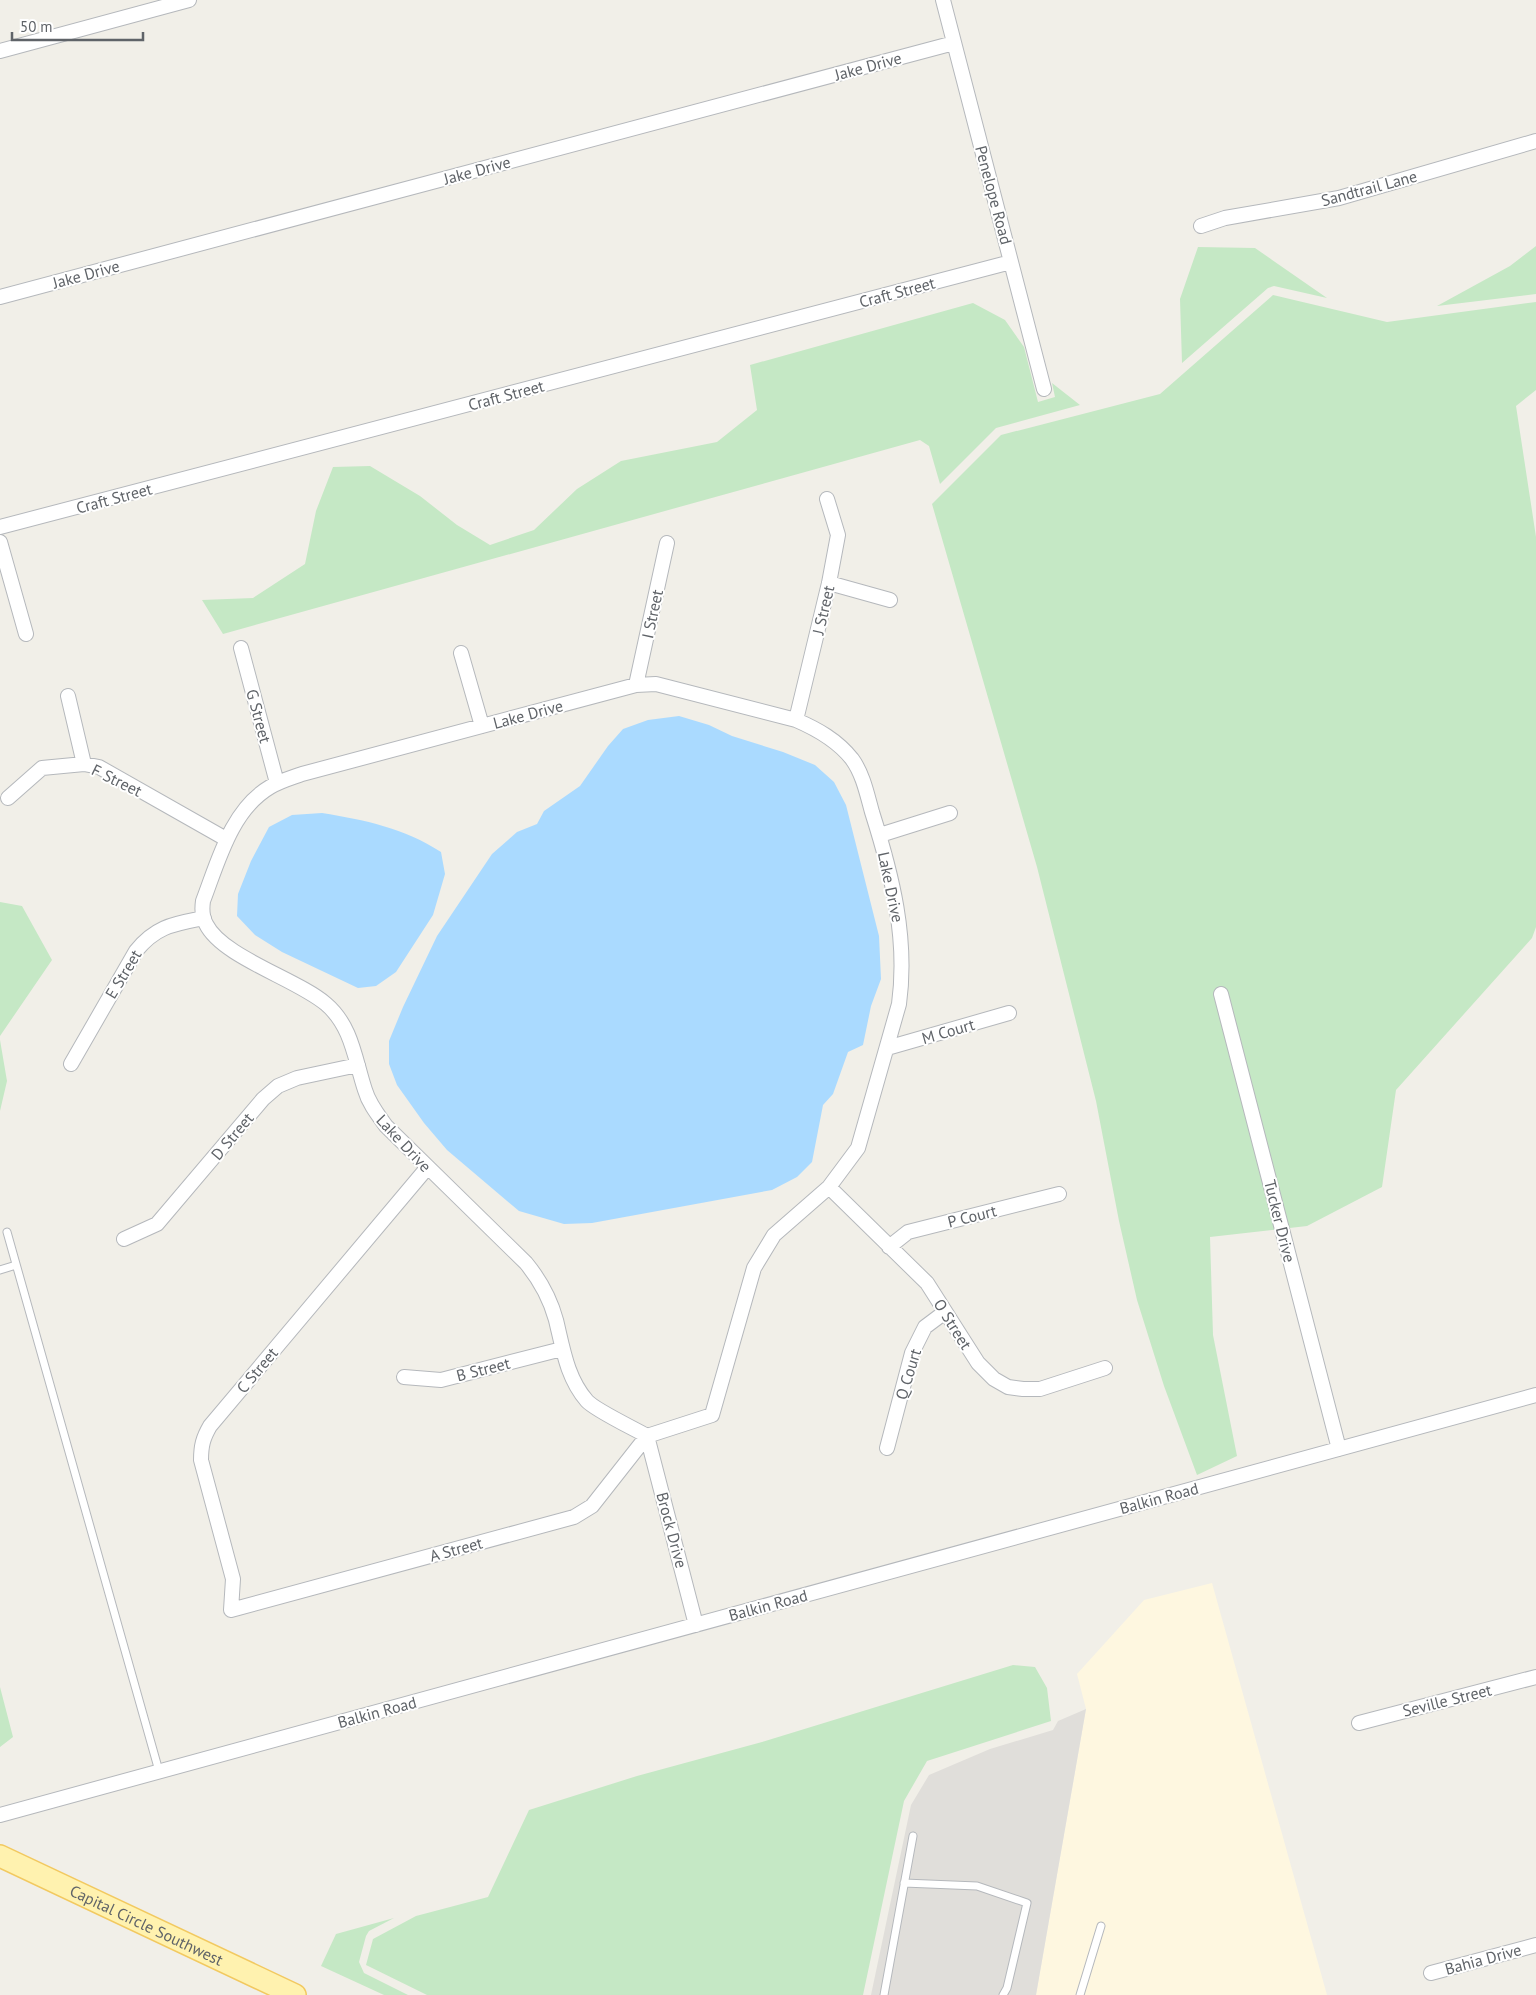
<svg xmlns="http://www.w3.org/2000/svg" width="1536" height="1995" font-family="'PT Sans',sans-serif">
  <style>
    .commercial { fill: #fef7e0 }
    .industrial { fill: #e0deda }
    .green { fill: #c5e8c5 }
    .water { fill: #aadaff }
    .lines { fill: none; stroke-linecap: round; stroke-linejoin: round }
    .lane-casing { stroke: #b5b8bc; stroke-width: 9 }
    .street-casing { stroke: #b5b8bc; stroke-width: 16 }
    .primary-casing { stroke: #f2c960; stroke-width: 24 }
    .lane { stroke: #fff; stroke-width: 7 }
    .street { stroke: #fff; stroke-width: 14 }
    .primary { stroke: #fff2af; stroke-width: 21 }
    .labels { text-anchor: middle; stroke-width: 4; stroke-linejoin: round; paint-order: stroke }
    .street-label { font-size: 16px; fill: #5f6368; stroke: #fff }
  </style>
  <rect width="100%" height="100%" fill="#f1efe8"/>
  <path class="commercial" d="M1212 1583 1327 1995H1036L1086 1709 1077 1674 1144 1600Z"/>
  <path class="industrial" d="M1086 1709 1036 1995H871L911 1805 929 1775 990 1749 1053 1730 1058 1721Z"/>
  <path class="green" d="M1536 246V294L1437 306 1510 266Z
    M1198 247 1255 248 1327 298 1274 286 1268 288 1182 363 1180 299Z
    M1273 295 1387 322 1536 302V390L1516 406 1536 537V927L1532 938 1396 1090 1382 1187 1307 1226 1210 1237 1213 1335 1237 1456 1197 1475 1164 1386 1137 1300 1119 1221 1096 1101 1037 867 932 504 1001 435 1160 394Z
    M973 303 1005 320 1024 347 1038 402 1055 397 1052 383 1080 405 996 428 940 484 929 446 920 440 223 634 202 600 253 598 305 564 316 511 333 467 370 466 420 496 457 525 490 545 534 530 577 489 621 461 717 442 757 410 750 365Z
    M0 902 22 906 52 960 0 1036Z
    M0 1040 7 1081 0 1111Z
    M1013 1665 1035 1667 1047 1688 1051 1721 927 1761 904 1801 863 1995H427L366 1965 373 1939 416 1916 488 1897 529 1810 637 1776 762 1742Z
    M0 1687 13 1737 0 1747Z
    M394 1918 369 1931 366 1936 359 1962 364 1973 408 1995H384L321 1966 336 1934Z"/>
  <path class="water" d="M679 716 709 725 732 736 783 752 815 765 834 782 846 805 879 936 881 979 871 1006 863 1045 848 1052 833 1094 823 1105 812 1162 797 1177 772 1190 592 1223 564 1224 519 1211 447 1150 424 1123 397 1085 389 1064V1041L403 1007 437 936 492 854 517 832 537 824 544 811 580 786 608 746 623 729 648 720Z
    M322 813C365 820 404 828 441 852L445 874 433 915 396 972 376 986 358 988 282 952 255 935 237 916 238 894 251 861 269 827 292 815Z"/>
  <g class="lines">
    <defs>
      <path id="lane" d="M7 1232 159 1771
        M0 1270 16 1265
        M904 1883 977 1886 1027 1903 1007 1988 1003 1995
        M884 1995 913 1836
        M1080 1995 1101 1926"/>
      <path id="street" d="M943 0 1044 389
        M0 51 189 0
        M1201 226 1225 218 1339 198 1536 141
        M0 297 954 43
        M0 527 1011 262
        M0 542 26 634
        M829 583 890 600
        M241 648 277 783
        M461 653 482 726
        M656 684 796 720C817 729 837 740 852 759 863 774 867 794 872 812 892 875 908 938 899 1004L858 1148 829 1187 774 1235 754 1268 712 1415 647 1436C635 1429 595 1410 587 1401 567 1378 563 1349 556 1320 550 1298 540 1280 526 1263L386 1126C378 1115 369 1104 365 1090 355 1060 352 1026 326 1004 297 979 222 957 206 924 202 917 202 908 203 901 218 862 231 810 270 787 280 781 291 778 302 774L636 685Z
        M636 685 667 543
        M68 696 84 764
        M796 720 829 583 838 535 827 499
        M8 798 42 768 84 764 99 767 226 839
        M880 835 950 813
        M1221 994 1339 1449
        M887 1048 1009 1013
        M71 1064 136 951C156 926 174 924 204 918
        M427 1168 210 1426C203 1438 201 1446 201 1460L233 1579 231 1610 574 1517 592 1506 647 1436
        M829 1187 927 1283 978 1363 994 1379 1008 1387 1023 1389H1040L1105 1368
        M124 1239 157 1224 263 1099 278 1086 297 1078 358 1065
        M889 1247 908 1232 1059 1194
        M404 1377 441 1380 562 1349
        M647 1436 696 1625
        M887 1448 912 1353 925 1327 945 1312
        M1359 1723 1536 1677
        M0 1815 1536 1395
        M1431 1973 1536 1945"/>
      <g id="primary">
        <path id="s1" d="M0 1856 295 1995"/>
      </g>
    </defs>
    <use href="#lane" class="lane-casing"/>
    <use href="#street" class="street-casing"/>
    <use href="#primary" class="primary-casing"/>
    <use href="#lane" class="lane"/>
    <use href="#street" class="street"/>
    <use href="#primary" class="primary"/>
  </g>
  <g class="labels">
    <g class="street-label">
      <text transform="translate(868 66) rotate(-15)" y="6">Jake Drive</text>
      <text transform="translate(477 170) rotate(-15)" y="6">Jake Drive</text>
      <text transform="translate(1369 188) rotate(-15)" y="6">Sandtrail Lane</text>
      <text transform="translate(994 195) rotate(75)" y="6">Penelope Road</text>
      <text transform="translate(86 274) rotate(-15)" y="6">Jake Drive</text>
      <text transform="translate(897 292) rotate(-15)" y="6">Craft Street</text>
      <text transform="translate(506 395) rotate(-15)" y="6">Craft Street</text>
      <text transform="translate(114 498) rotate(-15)" y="6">Craft Street</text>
      <text transform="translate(823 610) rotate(-77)" y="6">J Street</text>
      <text transform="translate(652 614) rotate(-78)" y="6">I Street</text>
      <text transform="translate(528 714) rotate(-15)" y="6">Lake Drive</text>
      <text transform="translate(259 716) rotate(75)" y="6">G Street</text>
      <text transform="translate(117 780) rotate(26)" y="6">F Street</text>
      <text transform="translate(891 887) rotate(78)" y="6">Lake Drive</text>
      <text transform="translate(123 974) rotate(-59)" y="6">E Street</text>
      <text transform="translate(948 1031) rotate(-16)" y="6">M Court</text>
      <text transform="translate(232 1136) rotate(-50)" y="6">D Street</text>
      <text transform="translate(404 1143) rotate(47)" y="6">Lake Drive</text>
      <text transform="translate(972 1216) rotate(-14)" y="6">P Court</text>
      <text transform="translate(1280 1221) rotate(76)" y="6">Tucker Drive</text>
      <text transform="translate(953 1324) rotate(58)" y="6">O Street</text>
      <text transform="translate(483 1369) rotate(-14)" y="6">B Street</text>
      <text transform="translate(257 1370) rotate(-50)" y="6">C Street</text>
      <text transform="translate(908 1374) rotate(-73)" y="6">Q Court</text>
      <text transform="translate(1159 1498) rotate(-15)" y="6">Balkin Road</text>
      <text transform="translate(672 1530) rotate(75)" y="6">Brock Drive</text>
      <text transform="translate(456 1549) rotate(-15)" y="6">A Street</text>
      <text transform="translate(768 1605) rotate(-15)" y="6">Balkin Road</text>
      <text transform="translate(1447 1700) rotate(-14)" y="6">Seville Street</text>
      <text transform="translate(377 1712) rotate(-15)" y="6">Balkin Road</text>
      <text dy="6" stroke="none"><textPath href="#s1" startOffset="162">Capital Circle Southwest</textPath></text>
      <text transform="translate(1483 1959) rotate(-15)" y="6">Bahia Drive</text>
    </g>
  </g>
  <path d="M12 32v8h131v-8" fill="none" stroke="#5f6368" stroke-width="2.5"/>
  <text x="20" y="32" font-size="15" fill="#5f6368" stroke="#ffffff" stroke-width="4" paint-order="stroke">50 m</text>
</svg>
